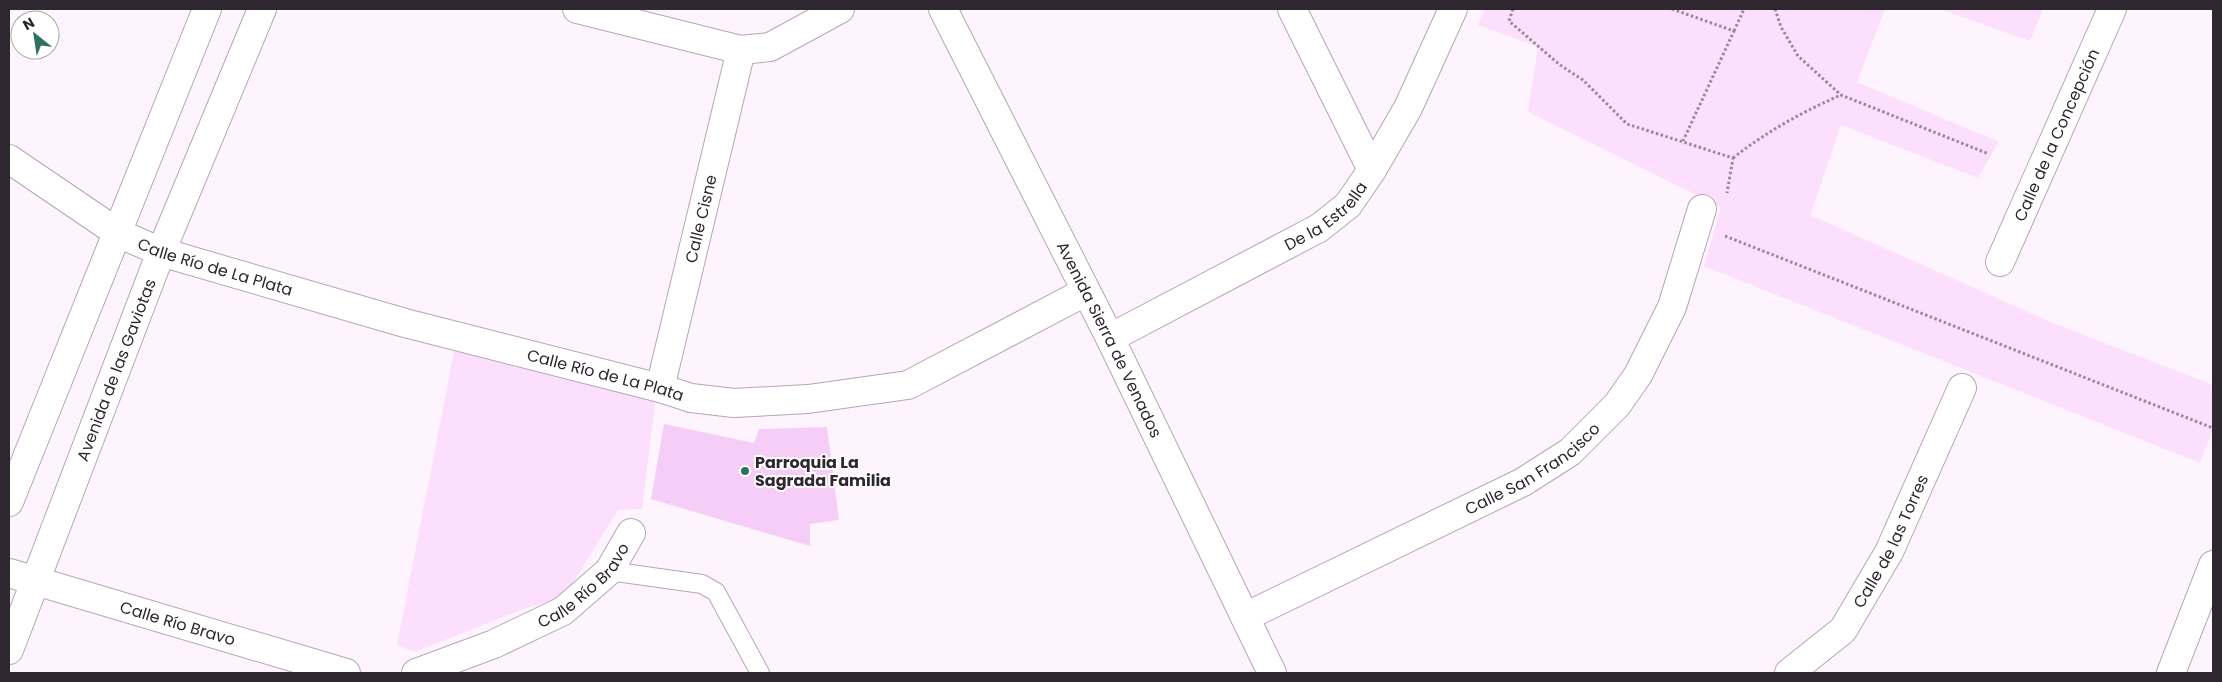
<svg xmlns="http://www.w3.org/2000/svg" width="2222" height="682" font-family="Poppins,sans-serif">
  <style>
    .green { fill: #fcdffd }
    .building { fill: #f6cdf7 }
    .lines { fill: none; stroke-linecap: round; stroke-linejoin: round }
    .service-casing { stroke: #b9a4b9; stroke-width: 20 }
    .minor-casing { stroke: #b9a4b9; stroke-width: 30 }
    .tertiary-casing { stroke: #b9a4b9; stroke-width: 30 }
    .path { stroke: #948b94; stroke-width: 3; stroke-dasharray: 2.5 2.5; stroke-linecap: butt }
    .service { stroke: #fff; stroke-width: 18 }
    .minor { stroke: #fff; stroke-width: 28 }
    .tertiary { stroke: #fff; stroke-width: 28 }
    .poi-dot { fill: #2f7161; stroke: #fff; stroke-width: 2 }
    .labels { text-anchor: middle; stroke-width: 4; stroke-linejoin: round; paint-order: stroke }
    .street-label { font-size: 16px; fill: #2f272f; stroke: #fff }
    .poi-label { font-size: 16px; font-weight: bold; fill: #2f272f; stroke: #fff; text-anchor: start }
  </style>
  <rect width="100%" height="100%" fill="#fdf4fd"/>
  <path class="green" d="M1485 9H1885L1857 82 1999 142 1978 178 1841 125 1810 215 2053 323 2213 385V429L2200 463 1704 266 1721 207 1528 112 1538 47 1478 25Z
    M1940 9H2043L2030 41Z
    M455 347 656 397 642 509 618 510 574 581 558 599 523 609 414 652 397 645Z"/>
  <path class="building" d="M664 424 754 443 759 429 827 427 839 520 810 524V546L651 499Z"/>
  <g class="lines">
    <defs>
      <path id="service" d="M609 571 702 584 716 592 760 673"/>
      <g id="minor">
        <path d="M577 9 741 50 770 47 840 9"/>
        <path d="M1292 9 1372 170"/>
        <path id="s1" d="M9 159 118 233 161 252 405 323 660 388 691 398 734 403 808 399 908 385 1085 292"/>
        <path id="s2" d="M2000 262 2112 9"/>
        <path id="s3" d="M1110 338 1319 228 1348 205 1372 170 1408 108 1453 9"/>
        <path id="s4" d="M660 388 741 50"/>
        <path d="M9 502 207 9"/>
        <path id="s5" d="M9 573 346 673"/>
        <path id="s6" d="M1245 617 1523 482 1570 452 1617 405 1638 375 1672 307 1702 209"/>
        <path id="s7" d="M9 650 161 252 262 9"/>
        <path id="s8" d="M416 673 494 644 563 611 609 571 631 533"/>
        <path id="s9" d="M1789 673 1843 630 1889 552 1962 388"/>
      </g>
      <g id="tertiary">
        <path id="s10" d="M943 9 1110 338 1272 673"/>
        <path d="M2171 673 2213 565"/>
      </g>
    </defs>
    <use href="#service" class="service-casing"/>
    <use href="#minor" class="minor-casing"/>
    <use href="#tertiary" class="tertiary-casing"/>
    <path class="path" d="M1513 9 1509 21 1560 65 1583 80 1627 124 1733 158 1727 193
      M1672 9 1734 31 1683 141
      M1775 9 1781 27 1798 56 1841 95 1989 154
      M1734 31 1744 9
      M1733 158C1766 132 1802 112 1841 95
      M1725 236 2213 428"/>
    <use href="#service" class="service"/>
    <use href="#minor" class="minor"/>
    <use href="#tertiary" class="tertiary"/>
  </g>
  <circle class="poi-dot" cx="745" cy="471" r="5"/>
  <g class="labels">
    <g class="street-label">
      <text dy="6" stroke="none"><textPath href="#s2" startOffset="139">Calle de la Concepción</textPath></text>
      <text dy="6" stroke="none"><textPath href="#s3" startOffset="249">De la Estrella</textPath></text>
      <text dy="6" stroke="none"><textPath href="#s4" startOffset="174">Calle Cisne</textPath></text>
      <text dy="6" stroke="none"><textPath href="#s1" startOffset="235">Calle Río de La Plata</textPath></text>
      <text dy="6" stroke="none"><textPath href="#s10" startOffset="370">Avenida Sierra de Venados</textPath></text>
      <text dy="6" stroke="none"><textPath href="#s7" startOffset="300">Avenida de las Gaviotas</textPath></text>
      <text dy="6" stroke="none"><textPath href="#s1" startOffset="640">Calle Río de La Plata</textPath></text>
      <text dy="6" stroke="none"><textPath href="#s6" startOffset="324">Calle San Francisco</textPath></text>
      <text dy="6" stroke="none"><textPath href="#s9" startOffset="170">Calle de las Torres</textPath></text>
      <text dy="6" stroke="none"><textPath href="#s8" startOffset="192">Calle Río Bravo</textPath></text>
      <text dy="6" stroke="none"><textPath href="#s5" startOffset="176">Calle Río Bravo</textPath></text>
    </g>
    <g class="poi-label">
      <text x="755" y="468">Parroquia La<tspan x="755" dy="18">Sagrada Familia</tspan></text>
    </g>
  </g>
  <rect width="2222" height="682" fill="none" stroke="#2f272f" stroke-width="20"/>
  <g transform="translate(35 35) rotate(330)"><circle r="24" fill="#ffffff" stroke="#aca9ac"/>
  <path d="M0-4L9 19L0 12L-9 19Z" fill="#2f7161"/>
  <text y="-8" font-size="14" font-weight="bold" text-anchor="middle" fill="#2f272f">N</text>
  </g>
</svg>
